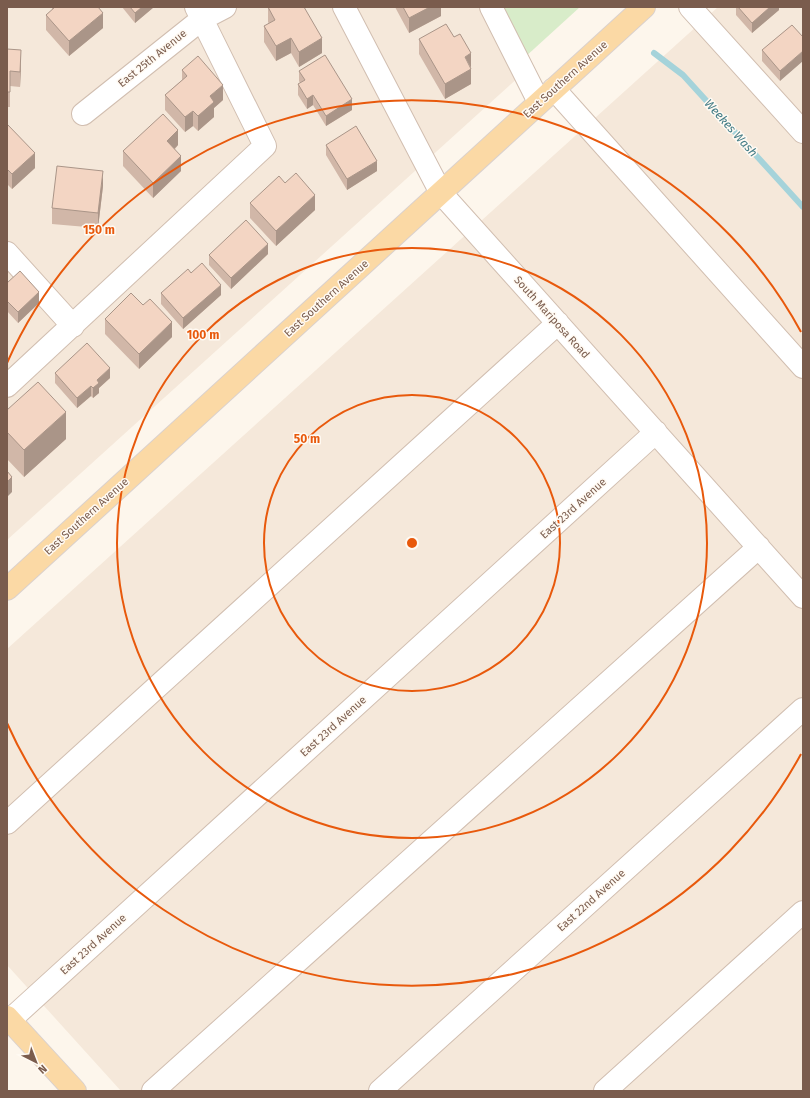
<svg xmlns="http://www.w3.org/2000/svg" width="810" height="1098" font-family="'Fira Sans',sans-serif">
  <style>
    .residential { fill: #f5e8da }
    .green { fill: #d8ecc9 }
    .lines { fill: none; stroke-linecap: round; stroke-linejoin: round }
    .stream { stroke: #a5d3da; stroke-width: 6 }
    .minor-casing { stroke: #d1beb0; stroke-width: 24 }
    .major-casing { stroke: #dad1cd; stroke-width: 24 }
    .minor { stroke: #fff; stroke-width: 22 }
    .major { stroke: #fbd9a5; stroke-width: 22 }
    .wall { fill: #d1b7a8 }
    .shaded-wall { fill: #aa9588 }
    .building { fill: #f3d5c3; stroke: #aa9588 }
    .ring { fill: none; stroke: #e8590c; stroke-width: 2 }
    .labels { text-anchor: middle; stroke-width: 3; stroke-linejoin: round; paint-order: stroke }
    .street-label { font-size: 11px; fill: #7a5c4d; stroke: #fffaf3 }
    .water-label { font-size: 12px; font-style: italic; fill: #437c86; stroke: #fffaf3 }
    .centre { fill: #e8590c; stroke: #fffaf3; stroke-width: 2 }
    .ring-label { font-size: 12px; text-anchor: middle; font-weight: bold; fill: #e8590c; stroke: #fffaf3; stroke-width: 3; stroke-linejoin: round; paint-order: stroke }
  </style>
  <rect width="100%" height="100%" fill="#fdf6ec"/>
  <path class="residential" d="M7 7H485L520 76 7 540Z
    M718 7H803V1091H121L7 965V649Z"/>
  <path class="green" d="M498 7H580L524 58Z"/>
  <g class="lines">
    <path class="stream" d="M654 53 683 75 803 207"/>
    <defs>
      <path id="minor" d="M344 7 441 193 803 597
        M491 7 539 102
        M690 7 803 132
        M554 89 803 367
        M83 114 202 19 225 7
        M7 253 73 326
        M7 386 265 146 196 7
        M7 823 558 323
        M10 1020 656 432
        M153 1091 759 547
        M380 1091 803 709
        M605 1091 803 912"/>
      <path id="major" d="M7 589 644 7
        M7 1017 75 1091"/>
    </defs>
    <use href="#minor" class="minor-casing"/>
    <use href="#major" class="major-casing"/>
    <use href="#minor" class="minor"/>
    <use href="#major" class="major"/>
  </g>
  <path class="wall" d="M52 7H98L103 28 69 56 46 30V15L52 10Z
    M122 7H154L135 23Z
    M268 7 322 53 299 67 291 53 276 61 264 42V26L269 24 268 22Z
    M395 7H441V16L409 33Z
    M736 7H779V10L752 33 736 15Z
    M792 25 780 81 762 61V50Z
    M419 39 471 68V84L445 99 419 54Z
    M7 49 21 65 20 87 10 86V107H7Z
    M182 70 223 100 214 108V117L198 131 193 126 185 132 165 110V95L182 80Z
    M299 71 352 110 326 126 313 105 307 109 298 95V84L300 83 299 81Z
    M7 124 35 168 12 189 7 184Z
    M178 145 175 149 181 171 153 198 123 166V151Z
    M326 145 377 171 347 190 326 155Z
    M103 186 98 228 52 224V208Z
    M250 203 315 210 276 246 250 218Z
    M268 254 231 289 209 265V255Z
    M191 273 221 295 183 329 161 304V293Z
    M7 283 39 303 18 323 7 311Z
    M105 319 172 337 139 369 105 334Z
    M55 373 110 378 99 388V393L93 398 91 396 77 408 55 383Z
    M7 410 66 439 24 477 7 459Z"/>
  <path class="shaded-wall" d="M142 7H154L135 23V13Z
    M430 7H441V16L409 33V18Z
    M770 7H779V10L752 33V23Z
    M103 13V28L69 56V41Z
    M291 38V53L276 61V46Z
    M322 38V53L299 67V52Z
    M21 50V65L20 87V72Z
    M803 51V61L780 81V71Z
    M471 53V68L465 57Z
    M471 69V84L445 99V84Z
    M223 85V100L214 108V117L198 131V116L210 96Z
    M313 95V105L307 109V99Z
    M352 99V110L326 126V116Z
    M193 111V126L185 132V117Z
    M178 130V145L167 156V141Z
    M35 153V168L12 189V174Z
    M181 156V171L153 198V183Z
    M377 161V171L347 190V179Z
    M103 171V186L98 228V213Z
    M315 195V210L276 246V231Z
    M268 244V254L231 289V278Z
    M221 285V295L183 329V318Z
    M39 292V303L18 323V312Z
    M172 322V337L139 369V354Z
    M110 368V378L99 388V393L93 398V388L97 380Z
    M91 386V396L77 408V398Z
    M66 412V439L24 477V450Z
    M12 477V492L7 497V482Z"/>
  <path class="building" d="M55 7H98L103 13 69 41 46 15Z
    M130 7H142L135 13Z
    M268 7H304L322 38 299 52 291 38 276 46 264 26 275 20Z
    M403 7H430L409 18Z
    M738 7H770L752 23Z
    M446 24 454 37 460 34 471 53 465 57 471 69 445 84 419 39Z
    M792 25 803 37V51L780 71 762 50Z
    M7 49 21 50 20 72 10 71V92H7Z
    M325 55 352 99 326 116 313 95 307 99 298 84 305 80 299 71Z
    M198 56 223 85 210 96 214 102 198 116 193 111 185 117 165 95 187 76 182 70Z
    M163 114 178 130 167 141 181 156 153 183 123 151Z
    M7 124 35 153 12 174 7 169Z
    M356 126 377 161 347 179 326 145Z
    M57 166 103 171 98 213 52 208Z
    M296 173 315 195 276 231 250 203 279 176 285 183Z
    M246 220 268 244 231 278 209 255Z
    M202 263 221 285 183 318 161 293 188 269 191 273Z
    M20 271 39 292 18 312 7 301V283Z
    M131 293 143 305 150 299 172 322 139 354 105 319Z
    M87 343 110 368 97 380 99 383 93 388 91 386 77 398 55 373Z
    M38 382 66 412 24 450 7 432V410Z
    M7 471 12 477 7 482Z"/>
  <g class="ring">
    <circle cx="412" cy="543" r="148"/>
    <circle cx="412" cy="543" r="295"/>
    <path d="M801 754A443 443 0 0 1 7 723M7 363A443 443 0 0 1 801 332"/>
  </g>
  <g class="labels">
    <g class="street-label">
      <text transform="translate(152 58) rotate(-39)" y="4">East 25th Avenue</text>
      <text transform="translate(565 79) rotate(-42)" y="4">East Southern Avenue</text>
      <text transform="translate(326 298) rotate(-42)" y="4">East Southern Avenue</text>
      <text transform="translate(552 317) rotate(48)" y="4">South Mariposa Road</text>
      <text transform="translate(573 508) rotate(-42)" y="4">East 23rd Avenue</text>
      <text transform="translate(86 516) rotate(-42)" y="4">East Southern Avenue</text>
      <text transform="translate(333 726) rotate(-42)" y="4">East 23rd Avenue</text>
      <text transform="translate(591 900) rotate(-42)" y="4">East 22nd Avenue</text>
      <text transform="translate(93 944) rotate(-42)" y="4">East 23rd Avenue</text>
    </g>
    <g class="water-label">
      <text transform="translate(731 128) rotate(48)" y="4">Weekes Wash</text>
    </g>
  </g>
  <circle cx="412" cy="543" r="6" class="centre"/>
  <g class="ring-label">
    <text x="99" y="234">150 m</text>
    <text x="203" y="339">100 m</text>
    <text x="307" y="443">50 m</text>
  </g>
  <rect width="810" height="1098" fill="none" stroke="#7a5c4d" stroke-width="16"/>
  <g transform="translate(36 1062) rotate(138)" stroke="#fffaf3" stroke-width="3" paint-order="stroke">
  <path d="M0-3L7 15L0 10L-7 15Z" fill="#7a5c4d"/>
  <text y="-6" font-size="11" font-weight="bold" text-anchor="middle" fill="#7a5c4d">N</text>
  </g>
</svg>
